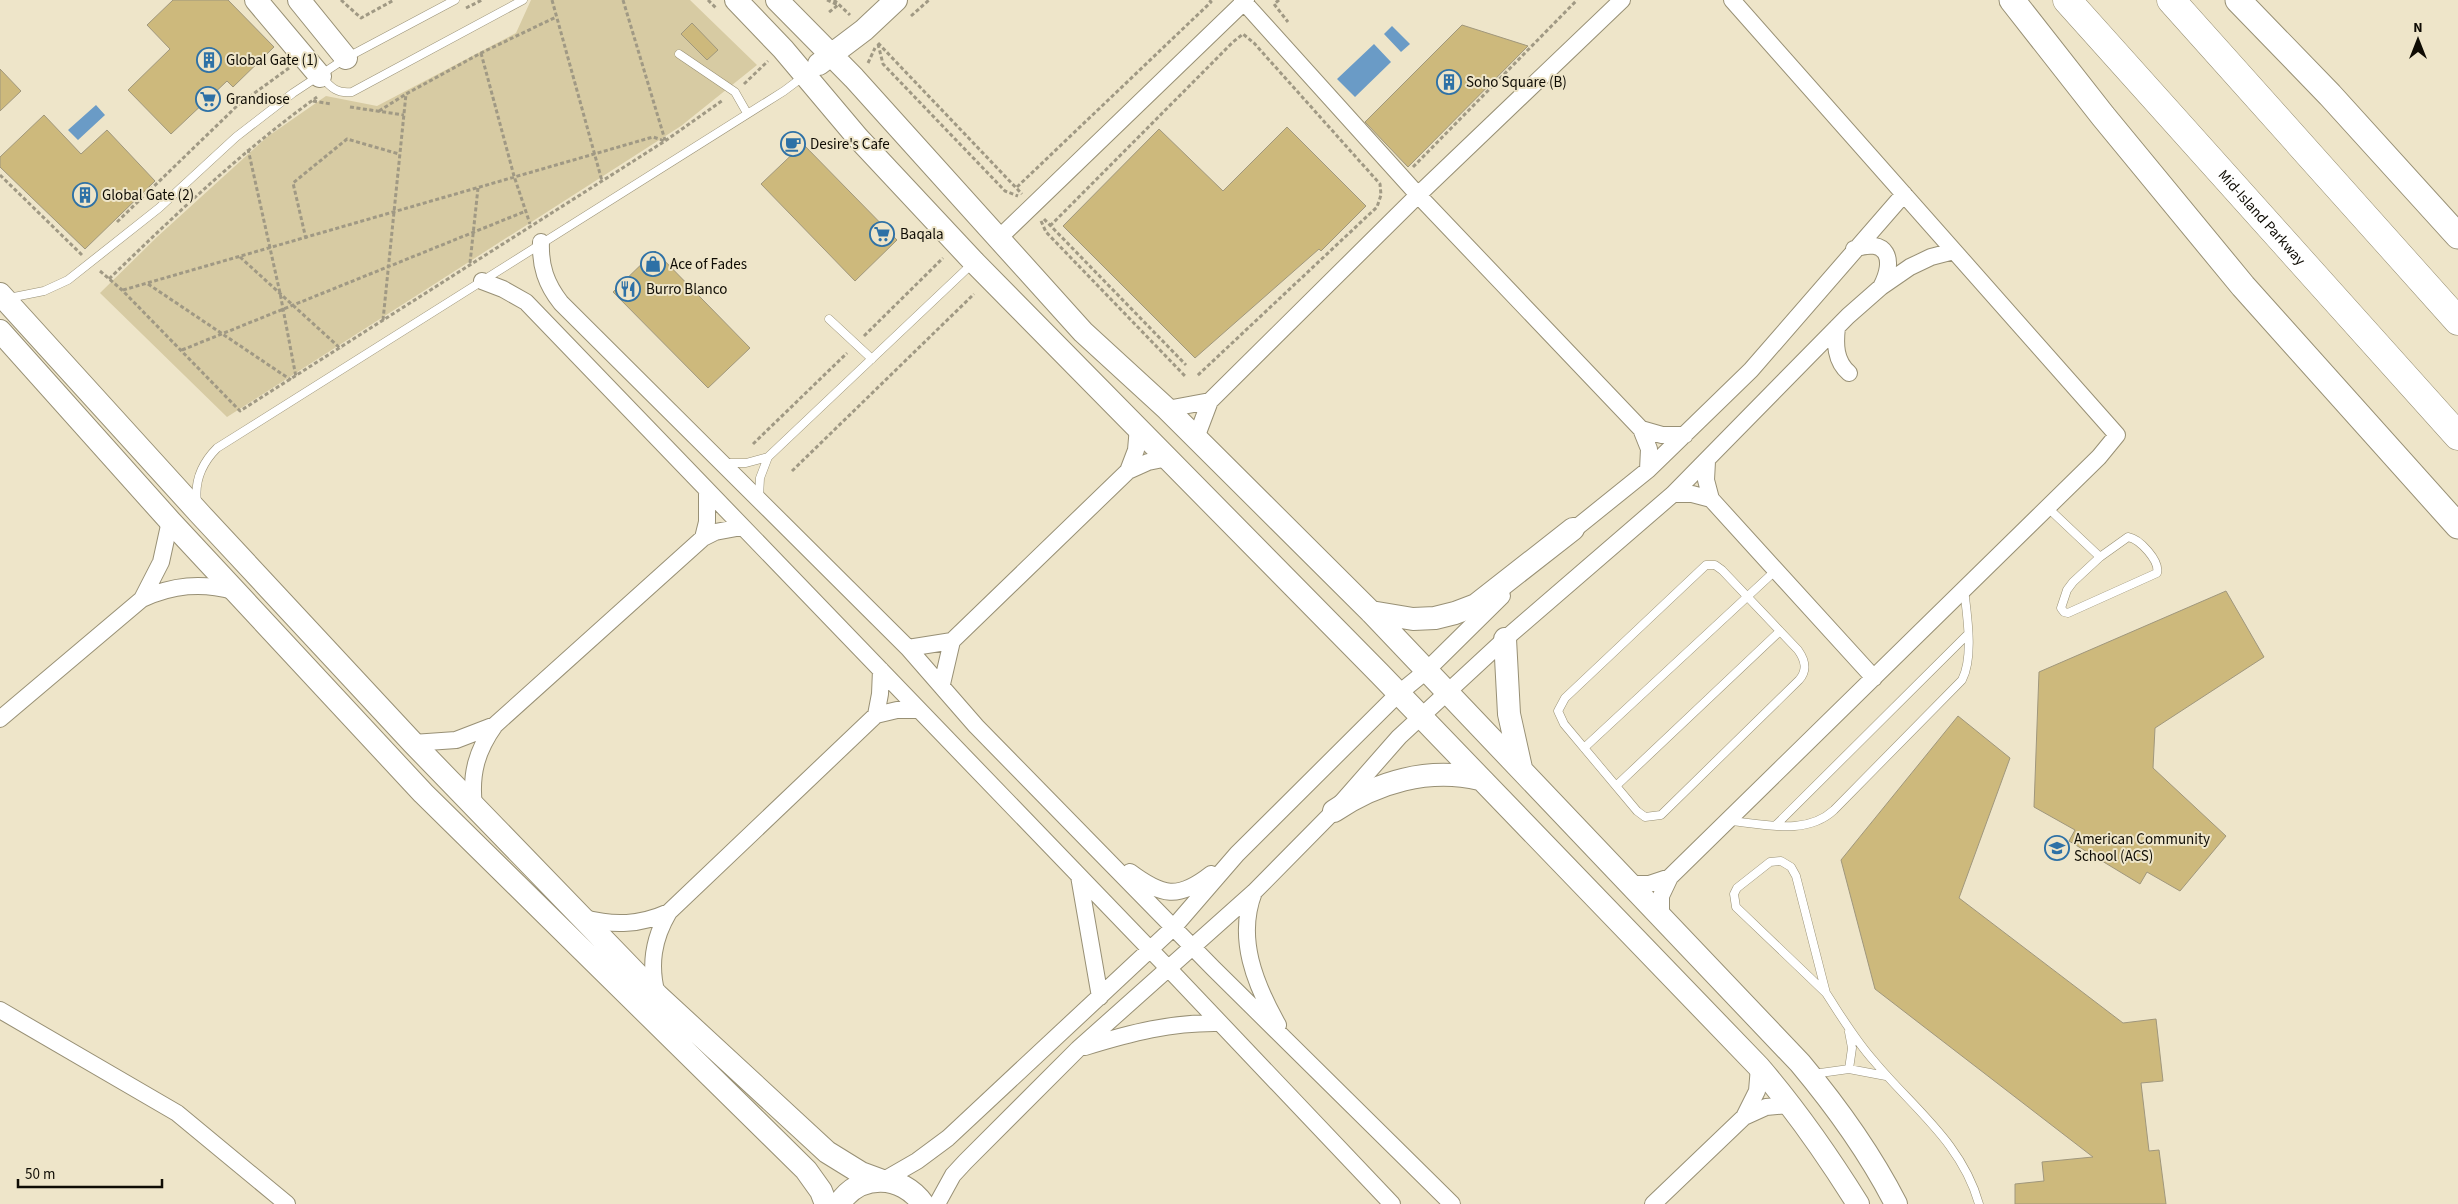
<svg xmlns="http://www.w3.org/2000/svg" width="2458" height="1204" font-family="'Source Sans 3',sans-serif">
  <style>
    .green { fill: #d7cba3 }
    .water { fill: #6a9bc6 }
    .building { fill: #cdb97c; stroke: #a0977c }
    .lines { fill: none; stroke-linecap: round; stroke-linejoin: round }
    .lane-casing { stroke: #989075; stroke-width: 9 }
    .street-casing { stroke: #989075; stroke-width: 18 }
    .secondary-casing { stroke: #989075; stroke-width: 24 }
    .primary-casing { stroke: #989075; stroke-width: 27 }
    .highway-casing { stroke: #989075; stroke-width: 29 }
    .path { stroke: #a09984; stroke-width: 3; stroke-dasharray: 4 2.5; stroke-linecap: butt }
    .lane { stroke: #fff; stroke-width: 8 }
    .street { stroke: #fff; stroke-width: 16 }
    .secondary { stroke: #fff; stroke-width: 22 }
    .primary { stroke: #fff; stroke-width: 25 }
    .highway { stroke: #fff; stroke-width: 28 }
    .labels { text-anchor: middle; stroke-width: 4; stroke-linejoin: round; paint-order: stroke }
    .poi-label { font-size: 15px; fill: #0f0c04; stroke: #eee5c9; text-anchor: start }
    .street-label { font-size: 15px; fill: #0f0c04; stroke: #eee5c9 }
  </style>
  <rect width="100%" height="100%" fill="#eee5c9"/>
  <path class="green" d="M531 0H690L757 65 681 126 227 417 100 293 157 237 267 137 326 96 377 106 516 33Z"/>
  <path class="water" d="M1392 26 1410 44 1401 52 1384 34Z
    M1374 44 1391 62 1355 97 1337 79Z
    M96 105 105 115 78 140 68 130Z"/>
  <path class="building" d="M173 0H228L274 47 233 87 227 81 171 134 128 90 170 49 147 25Z
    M692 23 718 50 707 60 681 34Z
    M1462 25 1528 46 1408 167 1365 122Z
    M0 69 21 91 0 111Z
    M44 115 81 154 107 130 155 181 85 249 0 167V157Z
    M1287 127 1366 206 1321 251 1319 249 1195 358 1063 226 1159 129 1223 191Z
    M803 144 897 240 855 281 761 184Z
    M655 251 750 348 708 388 613 292Z
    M2226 591 2264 657 2155 728 2153 768 2226 836 2180 891 2147 872 2140 884 2069 841 2075 830 2034 807 2039 672Z
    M1958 716 2010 758 1959 898 2123 1023 2156 1019 2163 1081 2141 1083 2149 1151 2159 1150 2166 1204H2015V1184L2044 1181 2042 1162 2093 1157 1875 989 1841 860Z"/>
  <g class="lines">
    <defs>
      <path id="lane" d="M679 54 735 92 747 113
        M322 77C331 88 338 94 352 92L523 0
        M9 298 44 291 68 280 159 208 236 137 293 93 346 58 455 0
        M829 319 872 359
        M725 463H746L768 457
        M759 497 760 478 768 457 973 263
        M197 503C194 481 202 463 217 448L784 91 804 76
        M2047 507 2100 557
        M2128 537C2140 539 2160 561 2157 573L2068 613 2064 612 2061 608 2067 590 2073 582 2100 557Z
        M1706 565H1715L1722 570 1798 650C1805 660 1808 670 1799 680L1661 815 1645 817 1637 811 1564 724 1558 711 1565 698Z
        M1584 748 1775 571
        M1616 786 1780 631
        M1730 821C1765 824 1806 836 1834 810L1962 680C1974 657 1967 615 1964 589
        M1776 825 1968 634
        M1781 861 1791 867 1796 876 1826 993 1736 907 1734 894 1737 888 1770 862Z
        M1826 993C1841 1016 1855 1040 1874 1061 1913 1108 1962 1143 1979 1204
        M1849 1069 1852 1048 1849 1032
        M1813 1074 1849 1069 1886 1076"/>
      <path id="street" d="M1242 0 1418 195 1641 429 1649 449 1648 470
        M998 239 1246 0
        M541 242C540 266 546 284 561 303L908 648 976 726 1213 968 1452 1204
        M1854 249C1887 237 1896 259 1881 287
        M482 281 503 289 526 302 1168 968 1392 1204
        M1837 327C1835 344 1835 361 1849 373
        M1167 409 1210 401
        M1641 429 1662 435H1685
        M1196 438 1210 401 1418 195 1622 0
        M1707 461 1706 480 1711 499 1874 678
        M1128 471 1136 450 1138 427
        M1673 494H1692L1711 499
        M1566 536 1648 470 1751 370 1904 194
        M703 538 707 522V490
        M142 599 161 562 170 521
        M908 648 952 641
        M942 684 952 641 1128 471 1148 462 1168 458
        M876 715 880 694 881 670
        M0 719 142 599C173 585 201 582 234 591
        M413 743 456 740 495 725
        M474 806C470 774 477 750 495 725L703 538 715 532 742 527
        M1130 872C1162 896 1178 900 1211 874
        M1079 876 1100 997
        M1628 884H1649L1670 877
        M1254 892C1236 938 1255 984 1278 1025
        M1661 916V896L1670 877 2099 457 2117 435 1732 0
        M584 918C614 926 640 925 669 912
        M657 995C649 965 653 939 669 912L876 715 897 710H919
        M0 1010 177 1113 287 1204
        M1085 1047C1130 1033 1172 1022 1220 1023
        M1744 1117 1766 1107 1790 1105
        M884 1180 917 1161 948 1138 1173 928 1237 854 1398 694 1425 672 1502 596
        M937 1204 953 1175 965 1162 1078 1049 1254 892 1334 811 1399 737 1505 639 1673 494 1848 316 1881 287 1910 267 1931 257 1954 251
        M1653 1204 1744 1117 1757 1091 1759 1067"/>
      <path id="secondary" d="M256 0 320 76
        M299 0 346 58
        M736 0 783 49 858 138 974 262 1380 674 1759 1067C1796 1110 1828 1156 1858 1204
        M777 0 854 78 1083 332 1167 409 1371 612 1800 1063C1836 1106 1870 1153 1896 1204
        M819 64 864 30 896 0
        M0 294 200 514 413 743 657 995 827 1152 861 1173 880 1180
        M0 331 170 521 423 793 806 1170 821 1191 826 1204
        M1371 612 1413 619 1435 618 1455 613 1476 605 1573 529
        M1505 639 1509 714 1521 768
        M1334 811C1377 782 1428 767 1480 779
        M839 1204C860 1172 902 1174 923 1204"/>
      <path id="primary" d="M2012 0 2103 116 2243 286 2458 526
        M2238 0 2330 95 2458 236"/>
      <g id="highway">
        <path id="s1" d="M2067 0 2458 436"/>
        <path d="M2171 0 2458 321"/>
      </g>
    </defs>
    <use href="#lane" class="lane-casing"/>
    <use href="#street" class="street-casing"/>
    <use href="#secondary" class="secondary-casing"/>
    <use href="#primary" class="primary-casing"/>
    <use href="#highway" class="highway-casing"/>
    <path class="path" d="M341 0 361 18 394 0
      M552 0 602 181
      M623 0 665 140
      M708 0 717 9
      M827 0 838 5 828 13
      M834 0 850 15
      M1279 0 1274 4 1288 22
      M466 8 482 0
      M911 16 929 0
      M878 43 1022 194
      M878 44 883 64 1005 191 1018 196
      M481 53 514 176 530 224
      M868 63 875 48
      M744 84 768 61
      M313 101 331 104
      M350 107 404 115
      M379 111 406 94
      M248 149 280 293 296 377
      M1413 167 1577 0
      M0 175 82 255
      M1017 187 1211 2 1209 0
      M1044 219 1186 365
      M1041 221 1046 232 1185 376
      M117 222 238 105 289 68
      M1050 226 1233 42 1243 34 1254 43 1380 184 1381 195 1377 207 1197 376
      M306 239 293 183 347 139 399 154
      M240 257 341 349
      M470 263 478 188
      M100 271 122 290 240 411 665 141 723 100
      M109 279C176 214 242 151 317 97
      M148 284 291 380
      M123 290 653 137 665 141
      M383 320 406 94 481 53 556 17
      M864 336 943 258
      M182 350 526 211
      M753 444 847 353
      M792 471 974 294"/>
    <use href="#lane" class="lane"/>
    <use href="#street" class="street"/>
    <use href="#secondary" class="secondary"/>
    <use href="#primary" class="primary"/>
    <use href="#highway" class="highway"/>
  </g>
  <defs>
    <symbol id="building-ring" viewBox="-11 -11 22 22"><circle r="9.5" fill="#eee5c9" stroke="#2e71a6" stroke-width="1.5"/><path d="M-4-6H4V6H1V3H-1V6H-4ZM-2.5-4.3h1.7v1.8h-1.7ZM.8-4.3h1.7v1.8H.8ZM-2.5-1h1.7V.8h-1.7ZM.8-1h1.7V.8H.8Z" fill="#2e71a6"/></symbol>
    <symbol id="supermarket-ring" viewBox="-11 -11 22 22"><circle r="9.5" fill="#eee5c9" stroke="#2e71a6" stroke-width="1.5"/><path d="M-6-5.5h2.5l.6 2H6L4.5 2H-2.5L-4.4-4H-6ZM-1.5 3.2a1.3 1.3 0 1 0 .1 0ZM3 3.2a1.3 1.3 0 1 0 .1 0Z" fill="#2e71a6"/></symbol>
    <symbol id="cafe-ring" viewBox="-11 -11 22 22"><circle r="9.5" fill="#eee5c9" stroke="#2e71a6" stroke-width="1.5"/><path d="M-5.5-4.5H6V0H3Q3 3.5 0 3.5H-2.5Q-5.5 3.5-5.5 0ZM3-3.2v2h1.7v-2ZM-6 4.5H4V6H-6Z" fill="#2e71a6"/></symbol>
    <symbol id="shop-ring" viewBox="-11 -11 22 22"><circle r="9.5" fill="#eee5c9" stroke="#2e71a6" stroke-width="1.5"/><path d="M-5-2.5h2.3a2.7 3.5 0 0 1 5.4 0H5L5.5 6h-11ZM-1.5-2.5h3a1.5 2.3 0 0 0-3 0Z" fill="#2e71a6"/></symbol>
    <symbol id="restaurant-ring" viewBox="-11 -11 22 22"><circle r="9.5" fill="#eee5c9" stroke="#2e71a6" stroke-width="1.5"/><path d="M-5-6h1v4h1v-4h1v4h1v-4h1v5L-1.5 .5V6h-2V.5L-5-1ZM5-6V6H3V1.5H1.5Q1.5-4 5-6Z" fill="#2e71a6"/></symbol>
    <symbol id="school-ring" viewBox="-11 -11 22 22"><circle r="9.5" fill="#eee5c9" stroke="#2e71a6" stroke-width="1.5"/><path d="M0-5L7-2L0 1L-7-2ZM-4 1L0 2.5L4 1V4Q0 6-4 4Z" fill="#2e71a6"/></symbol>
  </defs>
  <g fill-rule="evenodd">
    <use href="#building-ring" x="195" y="46" width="28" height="28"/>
    <use href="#building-ring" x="1435" y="68" width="28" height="28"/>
    <use href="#supermarket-ring" x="194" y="85" width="28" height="28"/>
    <use href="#cafe-ring" x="779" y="130" width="28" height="28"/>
    <use href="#building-ring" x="71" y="181" width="28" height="28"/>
    <use href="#supermarket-ring" x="868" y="220" width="28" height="28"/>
    <use href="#shop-ring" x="639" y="250" width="28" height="28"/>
    <use href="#restaurant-ring" x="614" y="275" width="28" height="28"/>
    <use href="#school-ring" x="2043" y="834" width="28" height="28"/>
  </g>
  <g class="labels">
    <g class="poi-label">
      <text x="226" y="65">Global Gate (1)</text>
      <text x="1466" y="87">Soho Square (B)</text>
      <text x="226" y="104">Grandiose</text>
      <text x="810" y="149">Desire's Cafe</text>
      <text x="102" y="200">Global Gate (2)</text>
      <text x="900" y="239">Baqala</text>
      <text x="670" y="269">Ace of Fades</text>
      <text x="646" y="294">Burro Blanco</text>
      <text x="2074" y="844">American Community<tspan x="2074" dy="17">School (ACS)</tspan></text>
    </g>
    <g class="street-label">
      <text dy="5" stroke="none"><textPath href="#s1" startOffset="292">Mid-Island Parkway</textPath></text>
    </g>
  </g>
  <g transform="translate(2418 40)" stroke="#eee5c9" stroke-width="4" paint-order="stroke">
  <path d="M0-4L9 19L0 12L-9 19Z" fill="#0f0c04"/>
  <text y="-8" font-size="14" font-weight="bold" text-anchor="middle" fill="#0f0c04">N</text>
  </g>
  <path d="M18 1179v8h144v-8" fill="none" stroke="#0f0c04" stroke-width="2.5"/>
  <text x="25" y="1179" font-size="15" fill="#0f0c04" stroke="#eee5c9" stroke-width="4" paint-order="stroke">50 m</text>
</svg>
